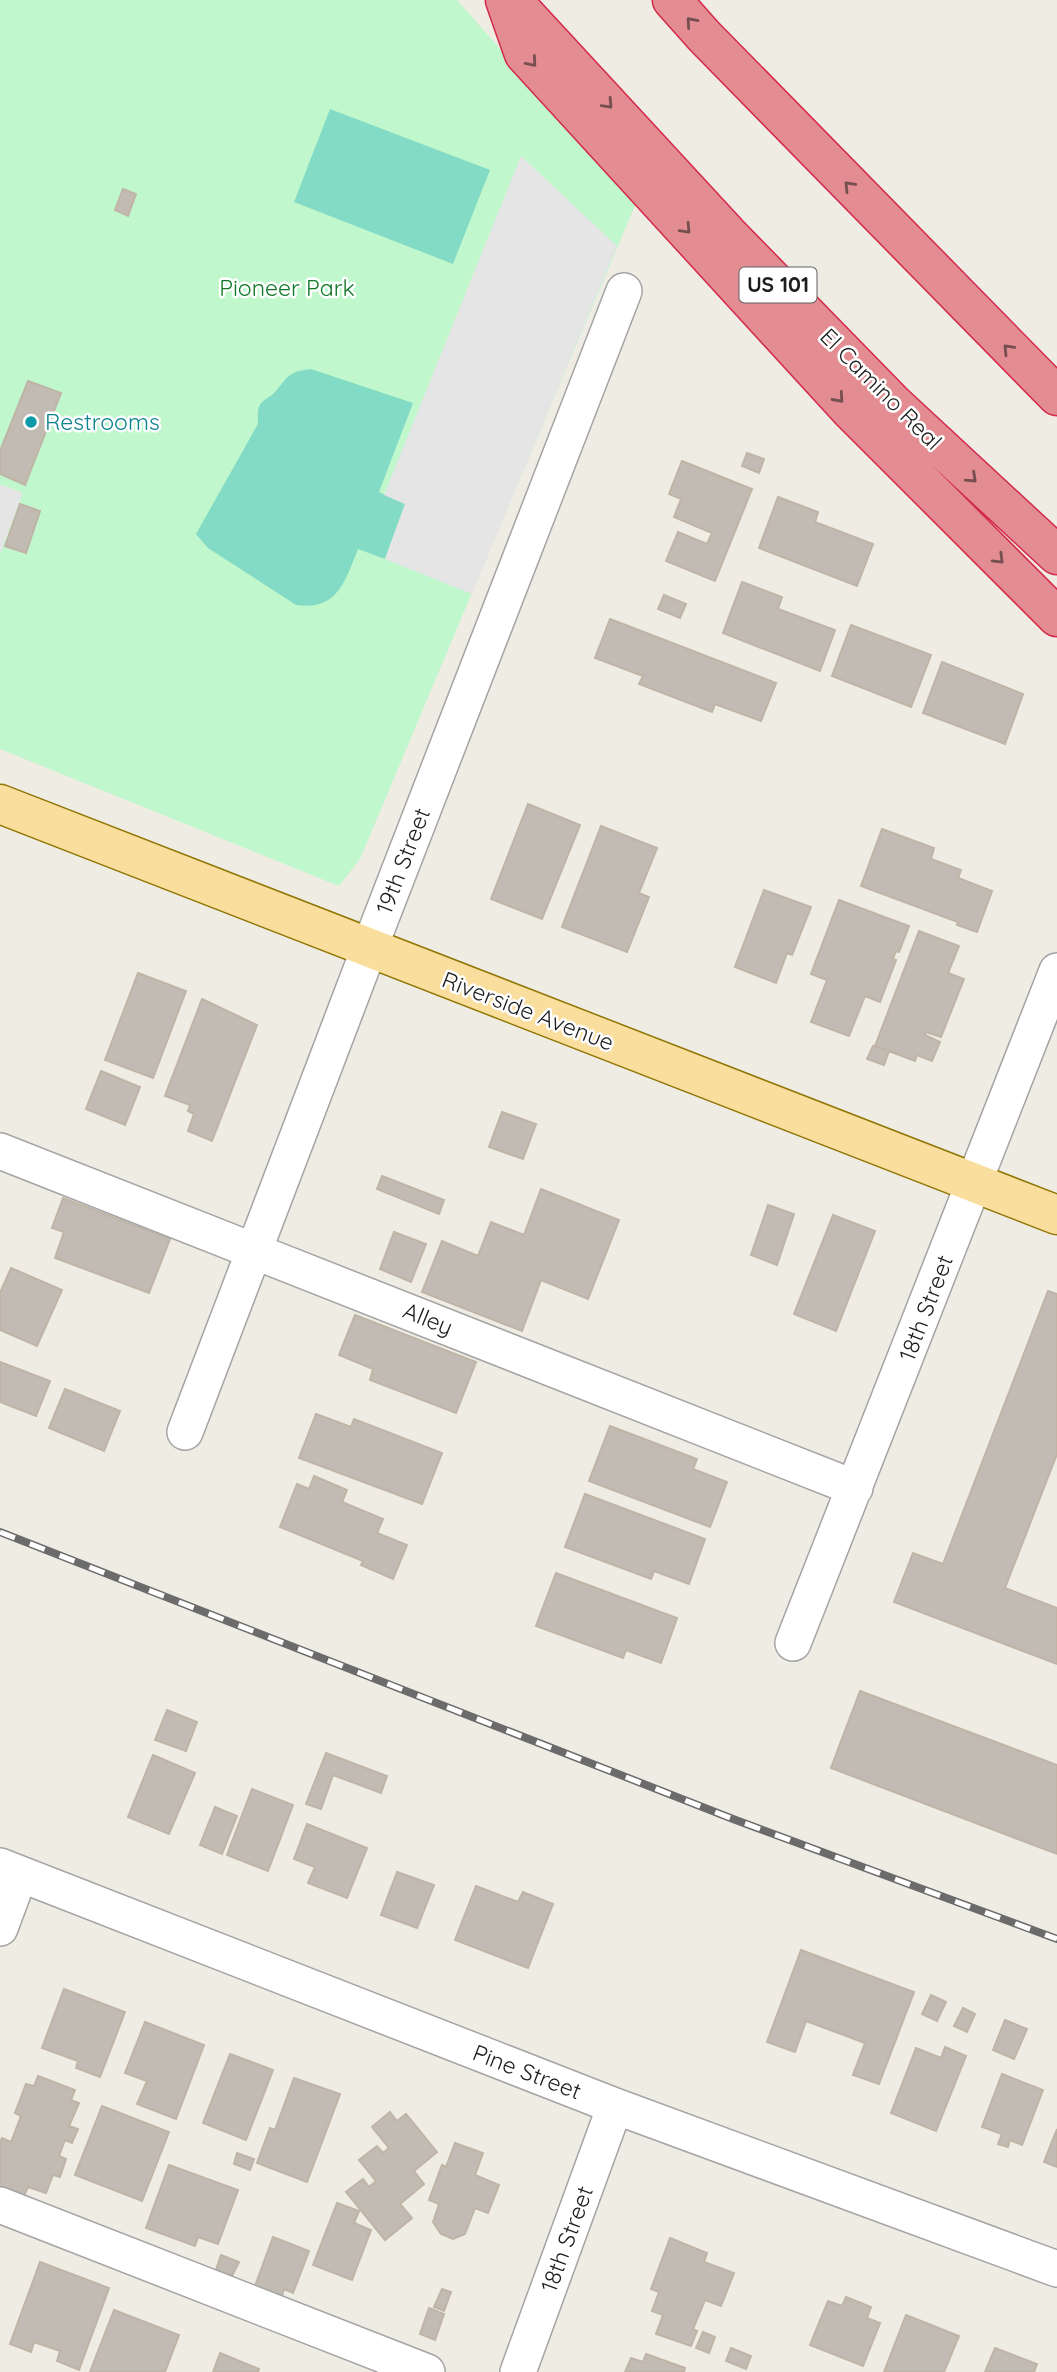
<svg xmlns="http://www.w3.org/2000/svg" width="1057" height="2372" font-family="Quicksand,sans-serif">
  <style>
    .park { fill: #c1f7cc }
    .pitch { fill: #83dbc5 }
    .parking { fill: #e5e5e5 }
    .building { fill: #c2bbb3; stroke: #bfb4a6; stroke-width: 2 }
    .lines { fill: none; stroke-linecap: round; stroke-linejoin: round }
    .minor-casing { stroke: #a4a4a4; stroke-width: 38 }
    .major-casing { stroke: #917605; stroke-width: 41 }
    .highway-casing { stroke: #d3294c; stroke-width: 41 }
    .minor { stroke: #fff; stroke-width: 35 }
    .major { stroke: #f9de9d; stroke-width: 38 }
    .highway { stroke: #e38c91; stroke-width: 38 }
    .rail-casing { stroke: #6b6b6b; stroke-width: 8 }
    .rail { stroke: #fff; stroke-width: 5; stroke-dasharray: 16; stroke-linecap: butt }
    .oneway { stroke: #764f51 }
    .culture-dot { fill: #0f9aa8; stroke: #fff; stroke-width: 2.5 }
    .labels { text-anchor: middle; stroke-width: 5; stroke-linejoin: round; paint-order: stroke }
    .shield { fill: #fff; stroke: #616161; stroke-width: 2 }
    .shield-label { font-size: 21px; font-weight: bold; fill: #1d1d1d }
    .park-label { font-size: 23px; fill: #0f7725; stroke: #fff }
    .street-label { font-size: 23px; fill: #1d1d1d; stroke: #fff }
    .culture-label { font-size: 23px; fill: #0d838f; stroke: #fff; text-anchor: start }
  </style>
  <rect width="100%" height="100%" fill="#eeece3"/>
  <path class="park" d="M0 0H457L636 203 360 859 339 886 0 749Z"/>
  <path class="pitch" d="M330 109 490 170 453 264 294 202Z
    M311 369 413 403 379 492 405 504 385 559 358 549C345 581 338 611 296 605L208 548 196 534 258 424C258 419 257 411 259 407 262 399 270 398 275 392 289 376 287 372 311 369Z"/>
  <path class="parking" d="M521 156 617 246 472 594 385 559 405 504 384 495Z
    M0 484 23 493 0 554Z"/>
  <path class="building" d="M123 189 136 194 128 216 115 210Z
    M28 381 61 393 25 485 0 474V451Z
    M747 453 764 459 759 473 742 466Z
    M682 461 752 489 715 581 666 561 678 532 707 544 712 533 674 517 681 499 669 494Z
    M778 497 818 512 815 522 873 544 857 586 759 548Z
    M20 504 40 511 26 553 5 546Z
    M742 582 782 597 778 609 835 630 820 671 723 633Z
    M664 595 686 604 680 618 658 609Z
    M610 619 776 683 761 721 715 704 712 712 639 684 643 676 595 658Z
    M851 625 931 655 911 707 832 676Z
    M942 662 1023 694 1005 744 923 713Z
    M528 804 580 825 542 919 491 899Z
    M601 826 657 848 639 893 649 897 627 952 562 927Z
    M882 829 934 848 931 859 961 870 958 878 992 891 977 932 957 925 958 922 861 886Z
    M764 890 811 907 792 955 787 953 776 983 735 967Z
    M839 900 909 926 899 952 896 951 893 959 896 960 880 1002 865 996 849 1036 811 1022 827 980 811 974Z
    M919 931 959 946 948 973 964 979 941 1037 926 1032 925 1035 940 1042 932 1061 917 1055 915 1061 875 1046Z
    M138 973 186 991 153 1078 105 1060Z
    M202 999 257 1025 212 1141 188 1131 194 1114 188 1111 190 1105 165 1096Z
    M873 1046 889 1051 884 1065 867 1059Z
    M101 1071 140 1087 125 1125 86 1109Z
    M502 1112 536 1124 523 1159 489 1147Z
    M382 1176 444 1200 439 1214 377 1189Z
    M541 1189 619 1220 588 1299 541 1280 522 1331 422 1292 442 1241 478 1256 491 1222 524 1235Z
    M63 1198 170 1239 149 1293 55 1258 64 1232 52 1228Z
    M768 1205 794 1214 777 1265 751 1255Z
    M833 1215 875 1231 836 1331 794 1314Z
    M394 1232 426 1244 411 1282 380 1269Z
    M11 1268 62 1290 37 1346 0 1330V1293Z
    M1048 1291 1057 1294V1454L1005 1588 1057 1608V1664L894 1602 913 1553 943 1564Z
    M355 1315 476 1362 456 1413 370 1380 373 1369 339 1355Z
    M0 1362 50 1381 36 1416 0 1402Z
    M65 1389 120 1411 104 1451 49 1428Z
    M316 1414 351 1427 354 1419 442 1453 422 1504 299 1458Z
    M610 1426 697 1459 693 1469 727 1482 710 1527 589 1481Z
    M314 1476 347 1490 342 1502 383 1519 377 1533 407 1545 393 1579 361 1565 363 1561 280 1527 297 1484 309 1489Z
    M585 1494 705 1539 689 1584 654 1571 651 1579 565 1547Z
    M556 1573 677 1618 661 1663 626 1650 623 1658 536 1626Z
    M860 1691 1057 1765V1854L831 1768Z
    M167 1710 197 1722 186 1751 155 1740Z
    M326 1753 387 1776 381 1793 333 1775 321 1809 306 1804Z
    M153 1755 195 1773 169 1834 128 1817Z
    M252 1789 293 1805 268 1871 227 1855Z
    M215 1807 237 1816 222 1854 200 1845Z
    M307 1824 367 1848 347 1898 308 1883 315 1867 294 1859Z
    M397 1872 434 1885 417 1928 381 1915Z
    M476 1886 518 1902 523 1892 553 1904 528 1968 455 1940Z
    M801 1950 914 1992 879 2084 853 2075 865 2043 806 2021 795 2052 767 2042Z
    M64 1989 125 2012 100 2077 76 2068 78 2061 42 2048Z
    M931 1995 946 2002 937 2021 922 2014Z
    M963 2008 975 2014 967 2032 954 2026Z
    M1005 2020 1027 2029 1014 2059 993 2050Z
    M145 2022 204 2045 176 2119 137 2104 147 2081 125 2073Z
    M945 2047 966 2056 936 2131 891 2113 916 2048 941 2058Z
    M230 2054 273 2070 246 2140 203 2123Z
    M1002 2074 1043 2090 1022 2145 1010 2140 1008 2147 998 2144 1002 2134 982 2127Z
    M38 2076 75 2090 71 2100 79 2103 69 2126 78 2129 72 2143 65 2140 59 2156 66 2159 60 2177 53 2175 46 2193 28 2187 24 2196 0 2187V2142L2 2138 11 2142 21 2116 15 2113 26 2084 34 2086Z
    M294 2078 340 2094 307 2182 257 2163 270 2128 275 2130Z
    M102 2106 169 2132 142 2201 75 2175Z
    M390 2112 397 2121 406 2114 437 2152 414 2171 424 2184 400 2204 412 2218 385 2240 346 2192 363 2179 369 2187 376 2181 359 2160 377 2146 383 2153 389 2148 372 2127Z
    M1057 2129V2167L1044 2162Z
    M455 2143 483 2153 475 2175 499 2185 488 2213 475 2208 465 2234 453 2239 441 2234 433 2222 439 2204 429 2200 442 2165 446 2167Z
    M237 2153 254 2159 250 2170 234 2164Z
    M169 2165 238 2190 218 2244 198 2237 195 2246 146 2228Z
    M337 2203 359 2211 354 2223 371 2230 352 2280 313 2265Z
    M273 2237 309 2251 293 2293 284 2289 282 2296 255 2286Z
    M670 2238 707 2253 704 2262 734 2273 721 2306 705 2300 693 2329 697 2331 691 2346 656 2334 663 2315 652 2311 659 2292 651 2289Z
    M221 2255 239 2262 232 2276 216 2270Z
    M40 2262 109 2288 79 2370 57 2361 60 2351 34 2342 31 2352 10 2344Z
    M442 2289 451 2292 444 2311 434 2307Z
    M846 2297 871 2307 867 2318 880 2323 863 2366 810 2345 828 2301 842 2306Z
    M429 2308 444 2314 435 2340 420 2334Z
    M114 2310 179 2335 165 2372H90Z
    M906 2315 959 2336 944 2372H884Z
    M703 2332 715 2337 709 2353 696 2348Z
    M731 2348 751 2356 746 2369 726 2361Z
    M995 2348 1037 2364 1034 2372H985Z
    M220 2353 259 2369 258 2372H213Z
    M646 2354 685 2368 684 2372H625L631 2358 643 2362Z"/>
  <g class="lines">
    <defs>
      <path id="minor" d="M0 1151 855 1488
        M185 1432 369 949 624 291
        M793 1643 1057 971
        M0 1866 615 2106 1057 2269
        M0 1928 20 1874
        M0 2205 427 2372
        M518 2372 615 2106"/>
      <path id="major" d="M0 804 1057 1215"/>
      <path id="highway" d="M505 0 524 54 850 410 1057 617
        M512 0 728 234 894 404 1057 555
        M672 0 704 36 1057 396"/>
    </defs>
    <use href="#minor" class="minor-casing"/>
    <use href="#major" class="major-casing"/>
    <use href="#highway" class="highway-casing"/>
    <use href="#minor" class="minor"/>
    <use href="#major" class="major"/>
    <use href="#highway" class="highway"/>
    <defs>
      <path id="rail" d="M0 1532 733 1819 1057 1939"/>
    </defs>
    <use href="#rail" class="rail-casing"/>
    <use href="#rail" class="rail"/>
  </g>
  <defs><path id="oneway-chevron" d="M-2-3.5L2.5 0L-2 3.5" fill="none" stroke-width="1.6" stroke-linecap="round" stroke-linejoin="round" transform="scale(1.75)"/></defs>
  <g class="oneway">
    <use href="#oneway-chevron" transform="translate(691 22) rotate(-131)"/>
    <use href="#oneway-chevron" transform="translate(532 62) rotate(49)"/>
    <use href="#oneway-chevron" transform="translate(608 104) rotate(47)"/>
    <use href="#oneway-chevron" transform="translate(849 186) rotate(-134)"/>
    <use href="#oneway-chevron" transform="translate(686 229) rotate(47)"/>
    <use href="#oneway-chevron" transform="translate(1008 349) rotate(-134)"/>
    <use href="#oneway-chevron" transform="translate(839 398) rotate(48)"/>
    <use href="#oneway-chevron" transform="translate(972 478) rotate(43)"/>
    <use href="#oneway-chevron" transform="translate(999 559) rotate(45)"/>
  </g>
  <circle class="culture-dot" cx="31" cy="422" r="7"/>
  <g class="labels">
    <rect class="shield" x="739.5" y="267.5" width="77" height="35" rx="5"/>
    <g class="shield-label">
      <text x="778" y="292">US 101</text>
    </g>
    <g class="park-label">
      <text x="287" y="296">Pioneer Park</text>
    </g>
    <g class="street-label">
      <text transform="translate(881 389) rotate(45)" y="8">El Camino Real</text>
      <text transform="translate(403 861) rotate(-69)" y="8">19th Street</text>
      <text transform="translate(528 1011) rotate(21)" y="8">Riverside Avenue</text>
      <text transform="translate(926 1308) rotate(-69)" y="8">18th Street</text>
      <text transform="translate(428 1319) rotate(22)" y="8">Alley</text>
      <text transform="translate(527 2072) rotate(21)" y="8">Pine Street</text>
      <text transform="translate(567 2239) rotate(-70)" y="8">18th Street</text>
    </g>
    <g class="culture-label">
      <text x="45" y="430">Restrooms</text>
    </g>
  </g>
</svg>
